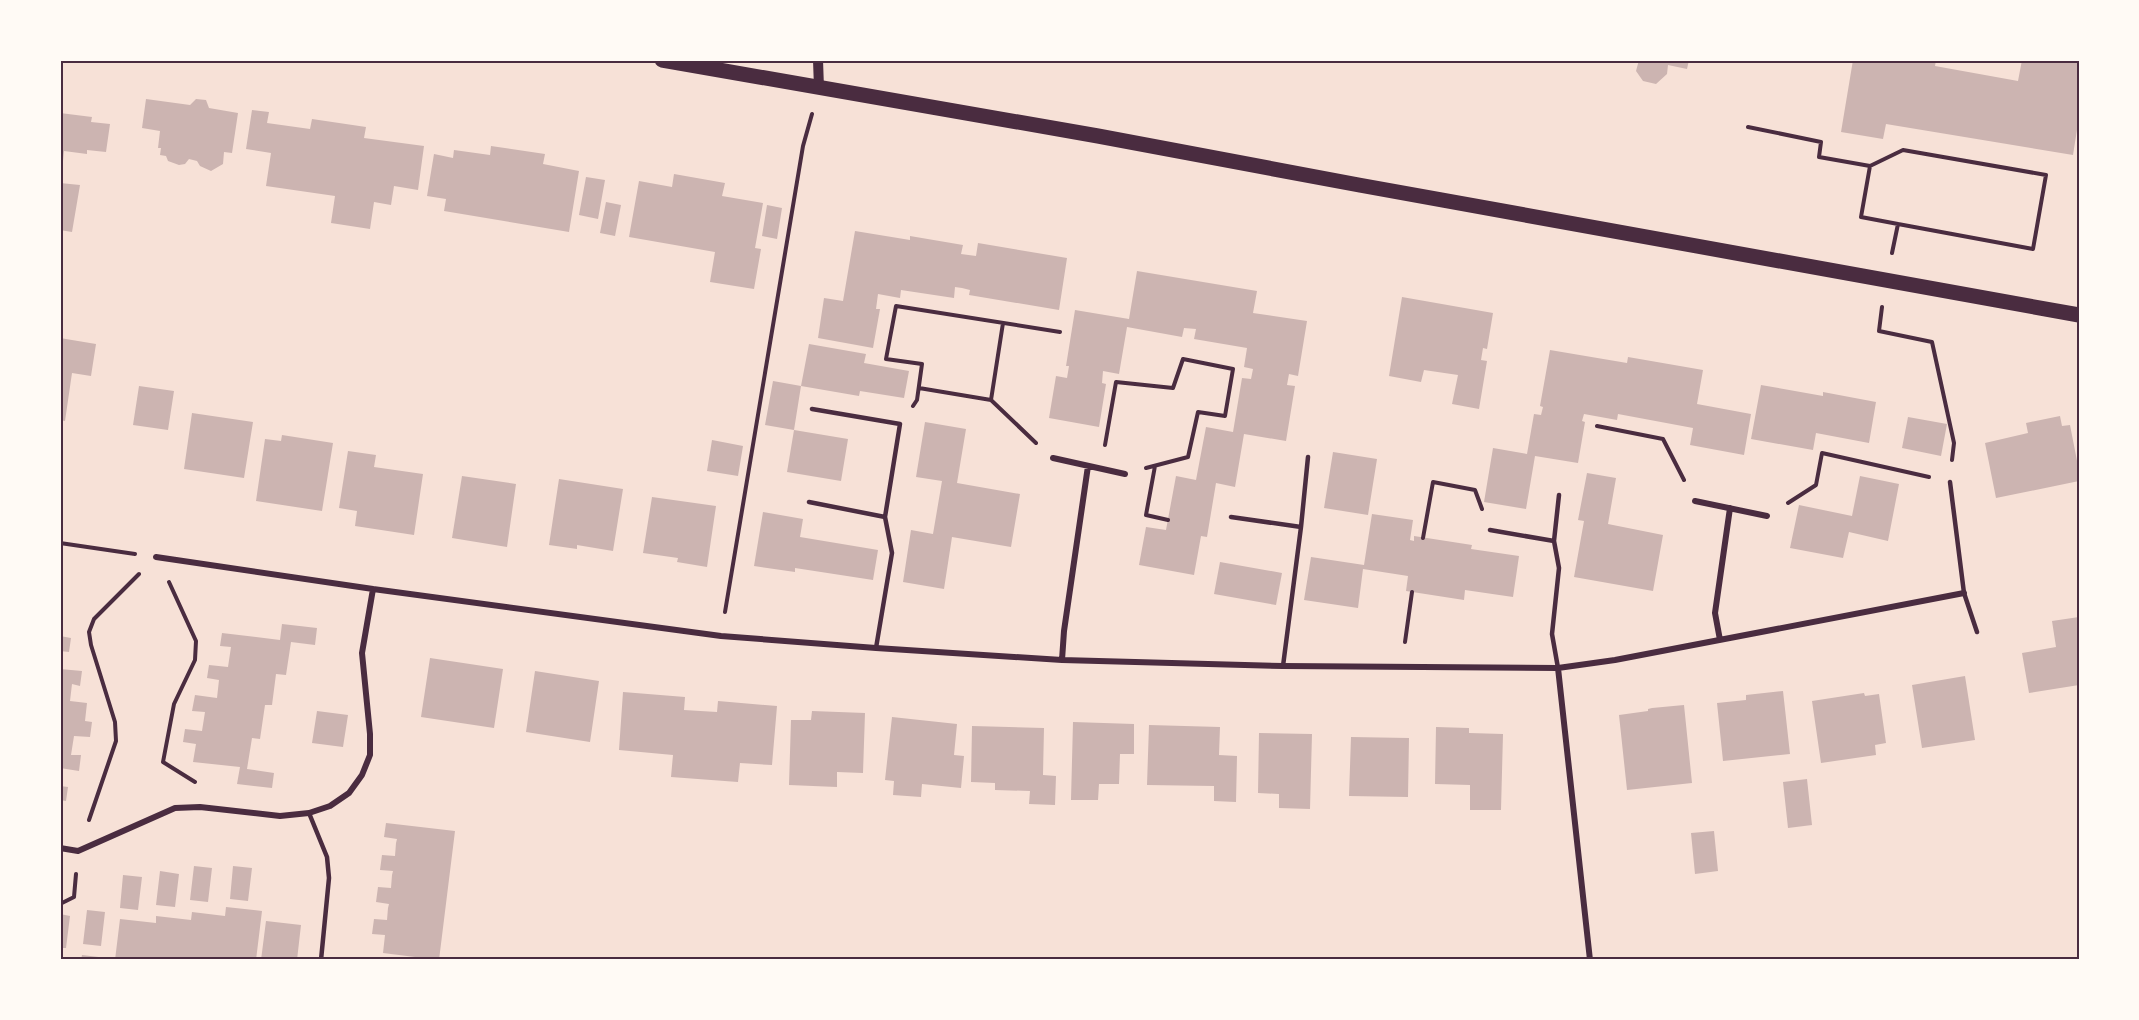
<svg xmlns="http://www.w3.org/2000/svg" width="2139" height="1020" font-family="'Noto Sans',sans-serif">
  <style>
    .building { fill: #ccb4b1 }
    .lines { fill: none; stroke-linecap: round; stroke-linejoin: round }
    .path { stroke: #4a2c40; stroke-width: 4 }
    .service { stroke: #4a2c40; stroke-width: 4.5 }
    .minor { stroke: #4a2c40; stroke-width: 6 }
    .tertiary { stroke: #4a2c40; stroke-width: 10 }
    .primary { stroke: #4a2c40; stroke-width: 15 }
    .neatline { fill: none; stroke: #4a2c40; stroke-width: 2 }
  </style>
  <rect width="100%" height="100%" fill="#f7e1d7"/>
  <path class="building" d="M1639 60H1689L1687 69 1668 65 1667 74 1656 84 1643 81 1636 71Z
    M1853 60H1936L1935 66 2018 81 2022 60H2079V117L2073 155 1886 124 1883 139 1841 132Z
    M146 99 190 105 196 99 206 100 209 108 238 113 232 153 224 152 223 164 211 171 200 166 197 161 189 159 185 164 179 165 168 161 166 156 160 155 161 148H158L160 131 142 128Z
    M252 110 269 112 267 123 310 129 312 119 366 127 364 138 424 146 418 190 394 186 391 205 374 202 370 229 331 223 335 196 266 186 271 153 246 149Z
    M60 113 92 117 91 122 110 124 106 152 87 150V154L64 151 62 171H60Z
    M491 146 545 154 543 164 579 171 569 232 444 211 446 199 427 196 434 154 453 158 454 150 490 155Z
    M674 174 725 183 722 196 763 203 755 248 761 249 754 289 710 282 715 252 629 237 639 181 672 187Z
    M586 177 605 180 598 219 579 215Z
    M60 183 80 185 72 232 60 230Z
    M606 202 621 205 615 236 600 233Z
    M767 205 782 208 777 239 762 236Z
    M855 231 910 240V236L963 245 961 254 976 256 978 243 1067 258 1059 310 969 295 970 290 962 288 955 287 954 298 901 290 900 298 878 294 876 309H880L873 348 818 338 824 298 843 301Z
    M1137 271 1257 291 1253 313 1307 321 1298 376 1289 374 1287 385 1295 386 1286 441 1244 434 1235 487 1216 483 1207 537 1201 536 1194 575 1139 565 1146 527 1166 530 1176 476 1196 480 1206 427 1233 432 1242 378 1251 379 1253 369 1244 367 1247 348 1194 339 1196 329 1184 328 1182 337 1127 327 1119 374 1103 371 1102 383 1106 384 1099 427 1049 418 1056 376 1067 378 1069 366H1066L1075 310 1129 319Z
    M1402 297 1493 313 1487 349 1483 348 1481 360 1487 361 1479 409 1452 404 1458 375 1424 370 1421 382 1389 376Z
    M60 338 96 344 91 376 72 373 65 421 60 420Z
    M809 344 866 354 864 363 909 371 904 398 860 391 859 396 801 386Z
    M1550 350 1627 363 1628 357 1703 370 1697 404 1751 414 1744 455 1690 445 1693 428 1618 414 1617 420 1584 414 1582 421 1585 422 1578 463 1535 456 1526 509 1484 502 1493 448 1527 454 1534 414 1541 415 1543 407 1540 406Z
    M773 381 801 386 794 430 765 425Z
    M1761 385 1823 396V392L1876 402 1869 443 1816 433 1813 450 1751 439Z
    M139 386 174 391 168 430 133 425Z
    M192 413 253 422 244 478 184 469Z
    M2060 416 2062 426 2070 425 2079 471V481L1996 498 1985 443 2028 433 2026 423Z
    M1908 417 1947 424 1941 456 1902 448Z
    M925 422 966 429 957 483 1020 494 1011 547 952 537 944 589 903 582 911 530 933 534 942 481 916 477Z
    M794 430 848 439 841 481 787 472Z
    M282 435 333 443 322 511 256 501 265 439 281 441Z
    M712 440 743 446 738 476 707 471Z
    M348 451 376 455 374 467 423 474 414 535 355 526 357 511 339 508Z
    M1333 452 1377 459 1368 515 1324 508Z
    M1587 473 1616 478 1608 524 1663 535 1653 591 1574 577 1584 521 1578 520Z
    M462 476 516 484 507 547 452 538Z
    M1860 476 1899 484 1888 541 1849 532 1843 558 1790 548 1799 505 1852 516Z
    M559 479 623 489 613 551 577 545V549L549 545Z
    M652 497 716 506 707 567 677 562 678 558 643 553Z
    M763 512 803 519 800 537 878 550 873 580 795 568V572L754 566Z
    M1372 514 1413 520 1410 540 1414 541V536L1472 545 1471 549 1519 556 1513 597 1465 590 1464 600 1406 591 1408 576 1363 569 1358 608 1304 600 1311 557 1364 565Z
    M1220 562 1282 573 1276 605 1214 594Z
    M2079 617V685L2029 693 2022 653 2056 647 2052 621Z
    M282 624 317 628 315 645 291 642 286 675 276 674 272 705H265L260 739 252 738 247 769 274 773 272 788 237 784 240 767 193 762 196 744 183 742 185 729 202 731 205 712 192 711 195 695 217 698 219 680 207 678 209 665 228 667 231 647 220 646 222 633 280 640Z
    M60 636 71 638 69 652 60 651Z
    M430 658 503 669 494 728 421 717Z
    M60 669 82 671 80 686 72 684 70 701 87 703 85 721 92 722 90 737 74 736 71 755H81L79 771 60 768Z
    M535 671 599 681 590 742 526 732Z
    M1965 676 1975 740 1922 748 1912 685Z
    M1783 691 1790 754 1723 761 1717 703 1746 700V695Z
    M623 692 685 697 684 710 717 712 718 701 777 706 772 765 740 763 738 782 671 777 673 755 619 750Z
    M1864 693 1865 696 1879 694 1886 743 1875 745 1876 755 1821 763 1812 701Z
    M1684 705 1692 783 1627 790 1619 715 1648 711V709L1652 708Z
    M317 711 348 715 343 747 312 743Z
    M812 711 865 713 863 773 837 772V787L789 785 791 720H811Z
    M892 717 957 724 954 755 964 756 961 788 922 784 921 797 893 795 894 781 885 780Z
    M1073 722 1134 724V754H1120L1119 784H1099L1098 800H1071Z
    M1149 725 1220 727 1219 755 1237 756 1236 802 1214 801V786L1147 785Z
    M972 726 1044 728 1043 775 1056 776 1055 805 1029 804 1030 791 995 790V783L971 782Z
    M1436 727 1469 728V733L1503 734 1501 810H1470V785L1435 784Z
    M1259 733 1312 734 1310 809 1279 808V794L1258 793Z
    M1351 737 1409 738 1408 797 1349 796Z
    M1807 779 1812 825 1788 828 1783 782Z
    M60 786 68 787 66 801 60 800Z
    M386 823 455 831 439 960 383 953 385 935 372 934 374 919 387 920 388 908 389 904 376 902 378 887 391 888 392 875 393 871 380 870 382 855 395 856 396 843 397 839 384 837Z
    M1714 831 1718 871 1695 874 1691 833Z
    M194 866 212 868 208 902 190 900Z
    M233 866 252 868 248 901 230 899Z
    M160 871 179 874 175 907 156 905Z
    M123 875 142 877 138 910 120 908Z
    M226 907 262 911 256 960H115L120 919 156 923V916L191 920 192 912 225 916Z
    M87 910 105 912 101 946 83 944Z
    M60 914 70 916 66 948H60Z
    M266 921 301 925 297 960H261Z
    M82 955 107 958 114 960H81Z"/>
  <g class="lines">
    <path class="path" d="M1748 127 1821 142 1819 157 1870 166 1861 217 1898 224 1892 253
      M1870 166 1903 150 2046 175 2033 249 1898 224
      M1882 307 1879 331 1932 342 1954 443 1952 460
      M919 388 991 400 1003 323
      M991 400 1036 443
      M913 406 917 400 922 364 886 359 896 306 1060 332
      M1597 426 1663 439 1684 480
      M1105 445 1116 382 1173 388 1183 359 1233 369 1225 416 1198 412 1188 457 1146 468
      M1155 466 1146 515 1168 520
      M1788 503 1816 485 1822 453 1929 477
      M1423 538 1433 482 1475 490 1482 509
      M60 543 135 554
      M169 582 196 641 195 660 174 704 163 762 195 782
      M725 612 803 146 812 114
      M1405 642 1412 592
      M89 820 116 741 115 722 91 645 89 632 94 619 139 574
      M60 904 74 897 76 874"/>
    <path class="service" d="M812 409 900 424 885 517 892 553 876 648
      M1950 482 1964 593 1977 632
      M809 502 885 517
      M1231 517 1301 527 1283 666
      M1301 527 1308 457
      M1490 530 1554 541
      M1558 668 1552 634 1559 568 1554 541 1559 495
      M309 813 327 857 329 878 321 960"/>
    <path class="minor" d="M1053 458 1125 474
      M1695 501 1767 516
      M156 557 373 589 721 636 876 648 1062 660 1283 666 1558 668 1615 660 1964 593
      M1720 640 1715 613 1730 508
      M1062 660 1064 631 1088 466
      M1558 668 1590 960
      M60 848 78 851 175 808 200 807 280 816 309 813 330 806 349 793 362 775 370 755V734L362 653 373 589"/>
    <path class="tertiary" d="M818 60 819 88"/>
    <path class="primary" d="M662 60 1098 136 1359 185 2079 315"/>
  </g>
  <rect width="2139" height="1020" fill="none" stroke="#fffaf5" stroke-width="123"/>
  <rect x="62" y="62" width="2016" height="896" class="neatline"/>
</svg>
